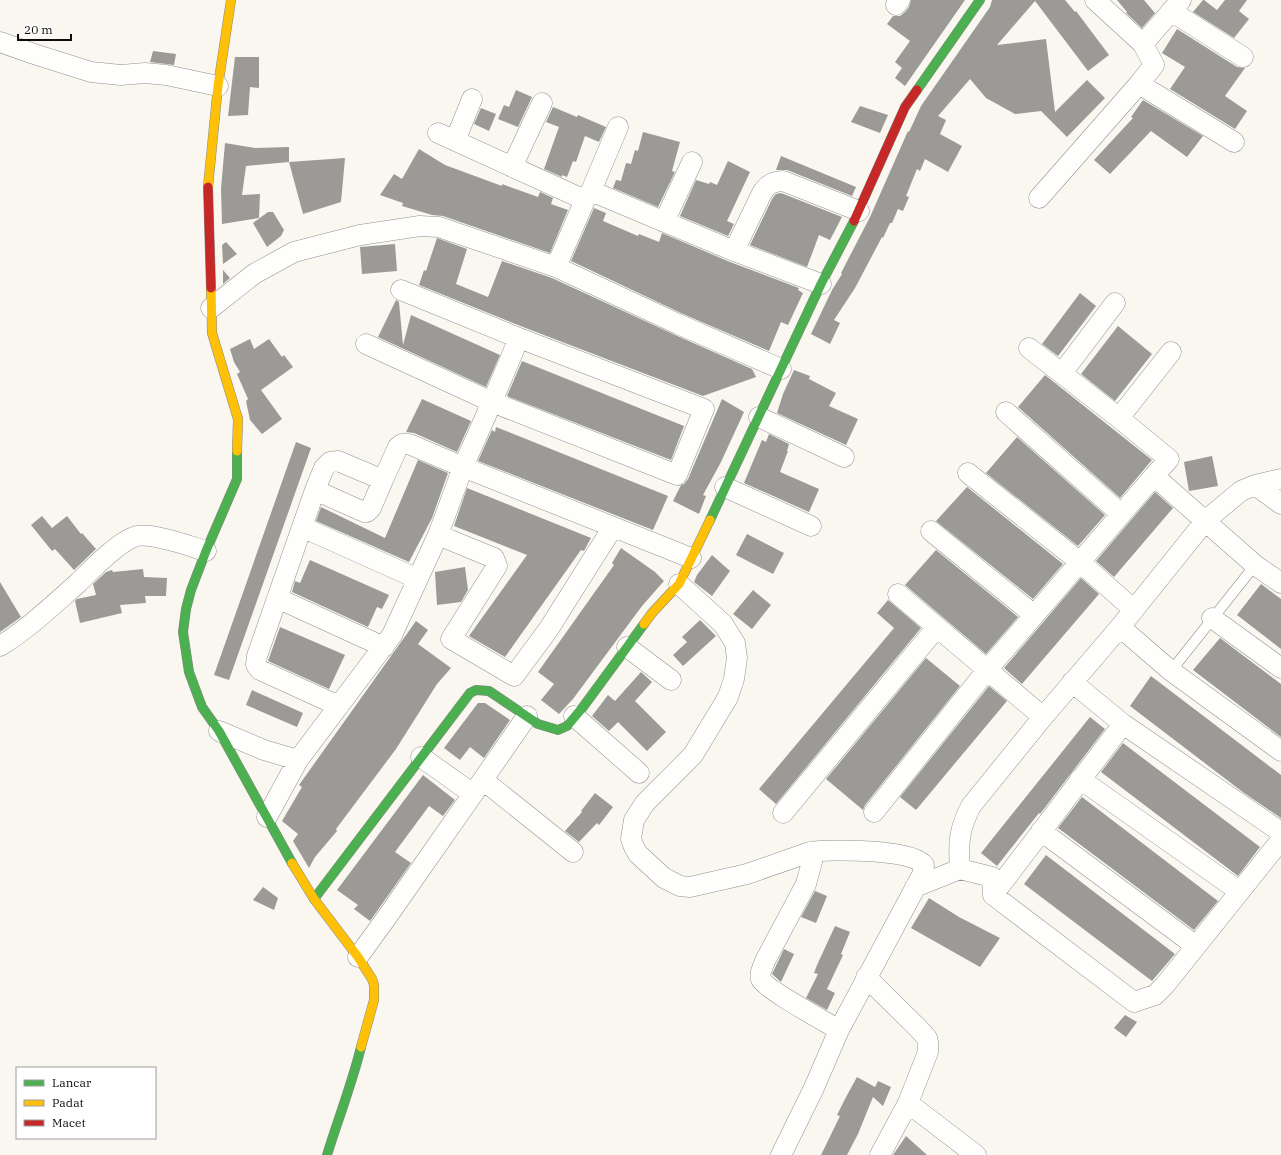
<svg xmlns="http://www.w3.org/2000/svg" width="1281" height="1155" font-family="'IBM Plex Serif',serif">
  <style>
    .building { fill: #9c9a96 }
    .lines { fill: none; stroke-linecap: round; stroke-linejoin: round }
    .lane-casing { stroke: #92918e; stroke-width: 11 }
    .street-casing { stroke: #92918e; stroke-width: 21 }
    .fast-casing { stroke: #898885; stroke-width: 10 }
    .slow-casing { stroke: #898885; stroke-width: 10 }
    .jam-casing { stroke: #898885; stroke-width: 10 }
    .lane { stroke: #fefefd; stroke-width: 10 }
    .street { stroke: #fefefd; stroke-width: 20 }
    .fast { stroke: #4caf50; stroke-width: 9 }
    .slow { stroke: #ffc107; stroke-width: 9 }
    .jam { stroke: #c62828; stroke-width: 9 }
  </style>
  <rect width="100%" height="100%" fill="#f9f7f0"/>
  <path class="building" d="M911 0H965L905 86 895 78 902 68 895 62 910 41 887 24 893 16H900L905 12 909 7Z
    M992 0H1065L1075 12 1076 11 1109 55 1088 71 1035 1 997 45 1046 39 1055 112 1087 80 1105 98 1067 137 1041 111 1015 114 986 98 970 79 938 116 946 120 940 134 962 146 948 172 925 159 920 171 917 169 906 196 909 197 903 211 898 209 892 223H890L883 238 882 237 855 288 834 320 840 323 830 344 811 334 832 290 842 274 841 273 870 217 908 131 909 132 921 106 990 7Z
    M1117 0H1144L1155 13 1142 28 1126 13 1127 12Z
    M1203 0H1204L1217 10 1225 0H1247L1239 11 1249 19 1234 38 1193 12Z
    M1177 29 1237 67 1245 68 1225 96 1247 111 1235 129 1170 89 1185 67 1162 53Z
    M153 51 176 54 174 65 150 62Z
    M235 57H259V88L250 87 248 115 228 116Z
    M516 90 532 97 518 127 498 119 504 105 509 107Z
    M1143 100 1203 136 1187 157 1151 131 1110 174 1094 160 1133 118 1131 117Z
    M860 106 888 115 880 133 851 122Z
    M553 107 577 117 578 115 606 127 599 142 585 136 576 162 573 161 567 177 562 175V177L544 169 559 127 546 122Z
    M481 108 496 114 489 131 474 124Z
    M643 132 680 142 672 171 675 172 658 207 613 188 616 180 621 181 626 163 631 164 635 150 638 151Z
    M225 143 255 148 289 147V162L246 166 242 195 260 194 259 218 222 224 221 188Z
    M419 149 445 165 502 186V184L538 197 540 192 553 198 551 204 568 210 550 253 443 216 432 215 402 206 403 203 380 195 394 174 402 179Z
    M781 156 856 187 852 196 787 170H776Z
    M345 158 341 202 303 214 289 162Z
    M728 161 750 172 727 221 734 224 728 236 680 216 696 180 709 184 710 182 717 185Z
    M781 193 842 217 830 240 819 235 807 267 750 245 772 199 776 194Z
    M594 208 606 213 603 221 638 236 639 234 659 242 662 233 730 262 799 288 798 290 803 293 788 325 781 322 769 351 683 314 571 261Z
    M268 212H273L284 230 281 236 267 247 253 223Z
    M437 238 467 249 456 284 488 297 502 261 552 278 673 334 752 369 756 377 703 396 523 327 419 285 424 270 426 271Z
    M226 242 237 254 223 264 222 245Z
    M395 244 397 271 362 274 360 247Z
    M223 270 230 278 223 284Z
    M1080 293 1096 306 1058 356 1042 344Z
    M396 300 399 302 403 345 411 315 500 355 486 387 378 337Z
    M1118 326 1152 354 1115 401 1081 374Z
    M250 339 254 349 269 339 282 357 284 355 293 367 261 390 282 419 262 434 250 420 246 401 248 399 237 374 240 372 234 362 230 349Z
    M522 361 684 426 671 460 507 396Z
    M794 370 810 376 809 379 836 393 829 406 858 419 846 445 777 413 783 394Z
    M1045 375 1152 460 1120 498 1018 407Z
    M422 399 471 421 457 452 414 433 406 432Z
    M722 399 744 412 721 462 703 495 706 496 699 514 673 501 681 485 684 484 688 479Z
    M496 427 668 496 653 530 478 461 492 430 495 432Z
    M769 434 789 444 787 451H788L780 472 819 489 809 512 744 483 762 440 766 442Z
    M1017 437 1105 515 1078 546 986 473Z
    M296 442 311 448 229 680 214 675Z
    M1212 456 1218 486 1189 491 1184 462Z
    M418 460 448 473 432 518 409 562 316 521 321 507 385 538Z
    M967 487 1063 564 1033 599 936 521Z
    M467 488 591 538 584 551 581 550 505 657 469 636 527 555 454 526Z
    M1155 492 1173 508 1114 577 1096 561Z
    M42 516 52 528 67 516 81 534 82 533 96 549 74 570 55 549 52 551 31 525Z
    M747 534 784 553 773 574 736 555Z
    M621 548 655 572 664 581 642 606 573 699 559 714 541 700 554 684 538 672 614 565 612 563Z
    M936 550 1018 617 986 654 905 585Z
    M712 555 730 571 712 596 694 582 697 575Z
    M310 560 389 595 382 609 377 607 368 627 292 592 295 581 300 583Z
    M465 567 468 590 461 602 437 605 435 572Z
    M143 569 144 577 167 578 166 596H145L146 603 120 605 122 613 80 623 75 601 77 599 96 595 93 584 106 572 112 570 113 572Z
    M1081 578 1099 594 1022 684 1004 668Z
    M0 582 21 617 0 632Z
    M1261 584 1281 599V649L1237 615Z
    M753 590 771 605 752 629 733 614Z
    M888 600 921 628 776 804 759 789 894 628 877 613Z
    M700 620 716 636 683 666 673 655 687 642 682 637Z
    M416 621 428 630 418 644 451 668 437 684 396 749 336 829 337 831 315 857 309 868 293 841 298 834 282 821 302 787 299 785Z
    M280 627 345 655 329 689 268 661Z
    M1220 638 1281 684V737L1193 670Z
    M926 658 960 686 865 805 863 810 826 779Z
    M641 672 652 682 635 701 666 732 647 751 618 722 609 731 592 716 608 695 615 701Z
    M1151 676 1281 775V818L1244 793 1130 706Z
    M989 686 1007 701 916 810 900 797Z
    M252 690 303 713 297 727 246 705Z
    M478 703H485L510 720 484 758 470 747 460 760 444 748Z
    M1090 717 1105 729 1040 814 1039 813 997 866 981 853Z
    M1123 743 1260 847 1238 876 1101 772Z
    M423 775 455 800 443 816 429 806 395 852 411 863 370 921 354 909 358 905 337 890Z
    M595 793 613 807 599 825 597 823 579 842 565 831 582 812 581 811Z
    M1082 797 1218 901 1194 930 1058 828Z
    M1046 855 1175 954 1152 981 1024 884Z
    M263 887 278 898 274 910 253 900Z
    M815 891 827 896 816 923 801 917Z
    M929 898 959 917 1000 938 980 967 911 928Z
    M835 926 850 932 841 954 843 955 827 989 835 993 827 1010 806 998 818 974 814 973 817 965Z
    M784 949 794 954 781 982 772 974Z
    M1125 1015 1137 1022 1126 1037 1114 1028Z
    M857 1077 875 1087 878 1081 891 1087 883 1106 873 1097 858 1134 847 1155H821L840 1116 837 1115 845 1099Z
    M906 1136 927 1155H893Z"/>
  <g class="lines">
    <defs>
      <path id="lane" d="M1171 671 1255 565"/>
      <path id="street" d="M1095 0 1143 44 1181 0
        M896 5 900 0
        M1171 11 1243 57
        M0 42 34 54 91 72 121 75 145 73 166 75 218 86
        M1139 84 1234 142
        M438 133 585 200
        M455 141 472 99
        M512 167 542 103
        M591 191 618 127
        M1039 198 1139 84 1154 65 1143 44
        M664 222 692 162
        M734 251 762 193C767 185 773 181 783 181L859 211
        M211 308 254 274 294 252 360 235 420 226 439 227 556 267
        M366 344 492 402 677 475 704 409 519 338 401 290
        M1029 348 1119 418 1169 459 1154 476 1255 565 1281 583
        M781 369 678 324 556 267 585 200 591 191 734 251 821 284
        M1062 373 1115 303
        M1006 412 1121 514
        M759 417 844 457
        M1119 418 1171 352
        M968 473 1080 562 1134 610
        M1255 485 1281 504
        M725 487 811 526
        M315 490 364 512H367L371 508 383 480
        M302 527 418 579
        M931 531 1034 615
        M438 535 494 558 497 566 451 639 514 676 548 630 613 527
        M679 584 723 624 735 643 737 658 734 679 728 697 693 755 645 803 634 820 631 839 634 847 638 854 664 878 680 886 690 887 747 874 810 852C829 849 915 849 924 865L922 875 839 1030 813 1090 781 1155
        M898 594 1043 717
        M277 598 384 647
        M1212 618 1281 668
        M1120 627 1171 671 1281 751
        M0 646C28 629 53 605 78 583 91 570 120 540 137 536 154 533 189 546 206 551
        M627 647 671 680
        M1072 682 1123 724 1281 832
        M339 706 260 670 256 665 257 656 315 490 324 468 330 462 338 461 383 480 398 447 402 444H409L463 467 691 558
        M574 716 639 773
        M219 731 264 750 298 760 392 635 438 535 463 467 492 402 519 338
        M421 757 473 794 527 716
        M1080 779 1239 891
        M483 780 573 852
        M874 812 987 670 1154 476
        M783 813 937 627
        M267 817 298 760
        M1041 831 1196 946
        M810 852 812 862 806 884 765 961C763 967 759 973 761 979 765 989 826 1022 839 1030
        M960 869C958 843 959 829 971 806L1043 717 1120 627 1206 520 1241 491 1255 485 1281 479
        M915 887 960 869 992 877 993 895 1134 1002 1155 995 1165 985 1281 840
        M993 895 1123 724
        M358 957 387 917 473 794
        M866 977 918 1028 927 1038 928 1042V1052L908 1103 880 1155
        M908 1103 976 1155"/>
      <path id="fast" d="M917 90 980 0
        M237 451V479L206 551 191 590 186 609 183 632 189 672 202 707 219 731 292 863
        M710 520 821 284 854 221
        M314 899 470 693 476 690 489 691 538 724 558 730 567 726 583 707 644 624
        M327 1155C338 1119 352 1084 361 1047"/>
      <path id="slow" d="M208 187 218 86 231 0
        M211 288 212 333 238 419 237 451
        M644 624 652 613 679 584 710 520
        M292 863 314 899 358 957 372 979 374 985V1000L361 1047"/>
      <path id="jam" d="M208 187 211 288
        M854 221 905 107 917 90"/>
    </defs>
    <use href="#lane" class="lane-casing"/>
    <use href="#street" class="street-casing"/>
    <use href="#fast" class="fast-casing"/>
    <use href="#slow" class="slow-casing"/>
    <use href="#jam" class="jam-casing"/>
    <use href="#lane" class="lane"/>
    <use href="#street" class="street"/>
    <use href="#fast" class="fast"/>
    <use href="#slow" class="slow"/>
    <use href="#jam" class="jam"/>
  </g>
  <rect x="16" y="1067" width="140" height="72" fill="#ffffff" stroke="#9d9d9d"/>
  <rect x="24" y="1080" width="20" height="6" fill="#4caf50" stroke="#9d9d9d"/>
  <text x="52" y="1087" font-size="12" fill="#0b0b0b">Lancar</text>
  <rect x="24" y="1100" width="20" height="6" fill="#ffc107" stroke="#9d9d9d"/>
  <text x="52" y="1107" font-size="12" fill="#0b0b0b">Padat</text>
  <rect x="24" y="1120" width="20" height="6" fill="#c62828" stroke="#9d9d9d"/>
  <text x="52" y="1127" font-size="12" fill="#0b0b0b">Macet</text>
  <path d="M18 34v6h53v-6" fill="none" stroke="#0b0b0b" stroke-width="2"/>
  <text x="24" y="34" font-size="12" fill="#0b0b0b" stroke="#ffffff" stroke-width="3" paint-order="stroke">20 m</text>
</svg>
